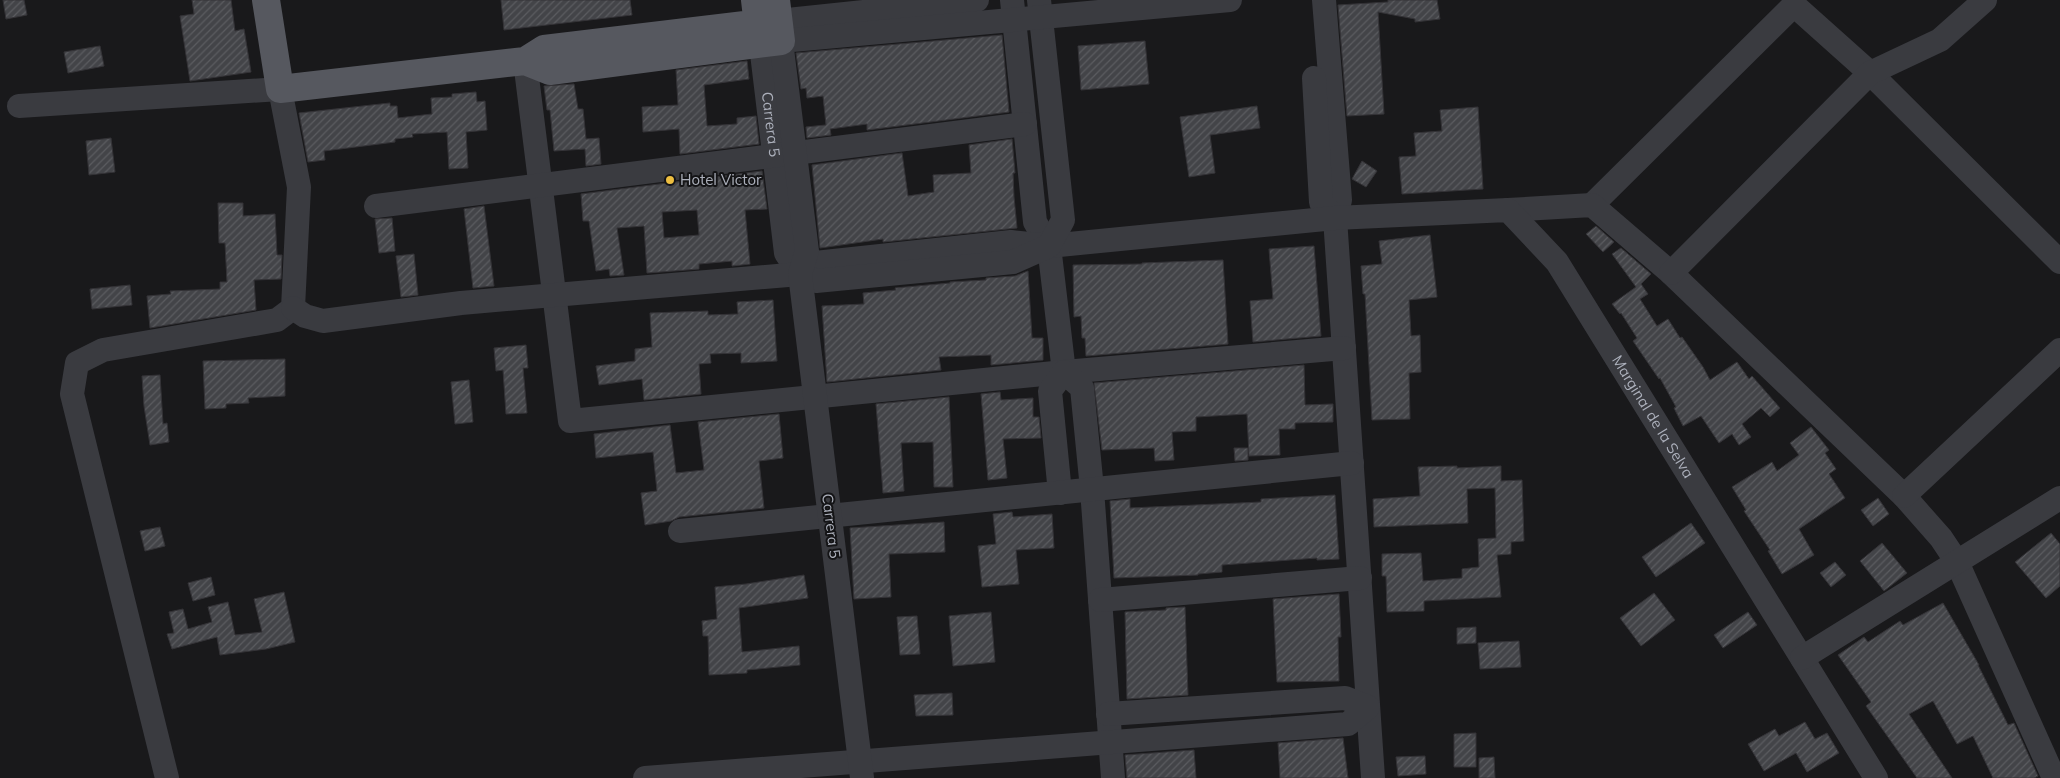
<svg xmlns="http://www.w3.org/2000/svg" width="2060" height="778" font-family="Mulish,sans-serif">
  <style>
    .building { fill: url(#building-hatch); stroke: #343337; fill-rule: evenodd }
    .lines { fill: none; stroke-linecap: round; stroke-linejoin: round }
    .minor { stroke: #3a3b40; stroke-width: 24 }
    .major { stroke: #56585f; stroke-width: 28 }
    .poi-dot { fill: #edbe40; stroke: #141416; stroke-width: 2 }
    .labels { text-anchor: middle; stroke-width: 4; stroke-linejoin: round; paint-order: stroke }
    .street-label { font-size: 15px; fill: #acb0bb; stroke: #141416 }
    .poi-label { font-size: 15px; fill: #acb0bb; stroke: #141416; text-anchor: start }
  </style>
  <defs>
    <pattern id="building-hatch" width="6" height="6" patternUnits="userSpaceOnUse" patternTransform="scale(1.25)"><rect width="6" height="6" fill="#434448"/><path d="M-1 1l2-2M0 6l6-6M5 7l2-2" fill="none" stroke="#5b5c60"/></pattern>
  </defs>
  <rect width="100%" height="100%" fill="#19191b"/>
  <path class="building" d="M3 0H24L27 15 6 19Z
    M192 0H231L235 31 244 29 251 72 190 81 180 16 194 14Z
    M501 0H630L632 15 504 30Z
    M1388 0H1437L1440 19 1415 22V19L1378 12 1384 114 1347 116 1338 5 1388 2Z
    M1002 35 1009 112 867 130V124L830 129 831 135 807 138 806 127 826 125 823 96 807 98 806 88 801 89 796 53Z
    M1145 41 1149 84 1081 90 1078 46Z
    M100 46 104 66 68 73 64 52Z
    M747 61 749 79 704 85 707 126 737 124V118L756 116 759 144 680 154 679 129 643 132 642 107 678 105 676 70Z
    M574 84 578 109H583L586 139 599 138 601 164 586 166 585 149 554 151 550 110H547L544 86Z
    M476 92 477 102 485 101 487 130 466 132 468 168 449 169 447 132 412 134 413 137 395 139V142L324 151 325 160 308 162 299 113 390 103V106H397L398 118 432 114 431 98 452 97V94Z
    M1257 106 1260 128 1210 135 1215 173 1189 177 1180 117Z
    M1478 107 1483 189 1402 194 1399 157 1416 156 1414 133 1442 131 1440 110Z
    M111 138 115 172 89 175 86 141Z
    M1012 139 1015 173H1013L1014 197 1017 228 883 242V239L820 248 812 165 902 153 908 196 934 192 933 175 971 173 969 145Z
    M1362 161 1377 171 1366 187 1352 179Z
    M762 171 767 209 745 210 750 264 732 266V261L699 264V269L647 273 644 226 617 228 624 275 610 276 609 269 596 271 589 221H583L581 194ZM697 210 699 235 664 238 662 212Z
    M218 203H243V216L275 214 277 255H282L281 279 254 280 256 310 150 328 147 296 171 294 170 291 220 289V282H227L225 243H219Z
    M484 206 494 286 473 288 464 209Z
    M392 218 395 251 379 253 375 219Z
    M1596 226 1614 242 1603 252 1586 234Z
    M1430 235 1437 297 1409 300 1411 336 1420 335 1421 372 1409 373 1410 419 1372 420 1365 294H1363L1361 266 1382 264 1379 241Z
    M1314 246 1321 336 1253 342 1250 301 1273 299 1269 249Z
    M1621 248 1651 274 1641 284 1648 294 1640 299 1657 326 1668 319 1680 338 1682 337 1703 367 1710 380 1737 362 1749 379 1752 376 1780 408 1770 417 1761 408 1742 424 1751 437 1739 445 1732 434 1719 443 1701 416 1683 426 1674 408 1676 407 1660 378 1659 379 1633 341 1637 338 1621 313 1620 314 1612 304 1636 287 1612 254Z
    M414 254 418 295 401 297 396 256Z
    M1223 260 1228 344 1086 356 1085 338H1082L1081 316 1074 317 1073 265 1142 264V263Z
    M1028 271 1032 338H1043V360L991 365V355L939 357 941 370 827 382 822 306 864 304 863 293 896 290 895 288 950 283V282L986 280V278L1015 276Z
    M130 285 132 305 92 309 90 289Z
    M773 300 777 361 741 363V353L710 354 711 363 699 364 701 394 644 400 642 379 599 385 596 366 635 361V349L652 347 650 313 708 311V315L738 314 737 302Z
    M526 345 528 368H523L527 413 506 414 503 370 496 371 494 348Z
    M285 359V396L248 398 249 403 226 404V408L205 409 203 361Z
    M1304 365 1305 405 1333 404V422L1295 423V429H1279L1280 455 1249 456 1247 414 1196 417V431L1172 432 1174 460 1155 461 1154 448 1102 450 1094 383Z
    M160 375 163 424 167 423 169 442 150 445 144 406 142 376Z
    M469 380 473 422 455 424 451 382Z
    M1000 392 1001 400 1033 398V417H1039L1041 438 1003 439 1007 478 988 480 981 394Z
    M949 397 953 487H934L933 442 901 443 904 491 883 493 876 404Z
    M779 414 783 458 759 461 764 508 679 517 671 521 645 525 641 493 657 491 653 452 596 458 594 434 670 425 676 473 704 470 698 422Z
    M1811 427 1829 450 1825 453 1836 469 1829 474 1845 498 1799 529 1814 555 1782 574 1768 551 1770 550 1744 511 1746 510 1732 487 1772 462 1777 471 1799 455 1790 443Z
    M1234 448H1248V460L1235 461Z
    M1457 466V468L1501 466V481L1522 480 1524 541 1511 542V554L1497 555 1501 597 1424 601V611L1387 612 1386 576H1382V554L1421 553 1423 581 1462 578V569L1479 567 1478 539 1496 538 1495 488 1467 489 1468 523 1374 527 1373 499 1420 496 1418 467Z
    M1335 495 1339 559 1317 560V558L1222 565V572L1198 574V575L1114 578 1110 501 1130 499V508L1261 502V499Z
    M1878 498 1889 514 1873 526 1861 510Z
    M1012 512 1013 517 1052 514 1054 548 1016 550 1019 584 982 587 978 546 996 544 993 514Z
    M944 522 945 552 889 554 891 597 854 599 850 528Z
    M1691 523 1705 543 1656 577 1642 557Z
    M160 527 165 546 145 551 140 531Z
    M2051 533 2060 544V586L2046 598 2015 562Z
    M1882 543 1907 573 1884 591 1860 561Z
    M1835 562 1846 575 1831 587 1820 573Z
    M804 575 808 598 739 608 742 652 799 646 800 665 747 670V673L709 675 708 636H703L702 621 717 619 715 587 746 584Z
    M211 577 215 595 193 601 188 583Z
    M284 592 295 642 266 649 220 655 217 637 172 649 167 634 174 633 169 612 183 609 188 629 212 622 208 607 228 602 235 635 262 632 254 599Z
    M1654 593 1675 620 1641 646 1620 618Z
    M1339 594 1341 637H1338L1339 681 1277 682 1273 599Z
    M1943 603 1979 665H1978L2008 725 2014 723 2038 776 2034 778H1993L1973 736 1957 744 1933 701 1909 714 1952 778H1917L1866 706 1871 702 1838 655 1864 637 1868 642 1900 621 1903 625Z
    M1185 607 1188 695 1127 699 1125 612 1166 610V608Z
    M991 612 995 662 953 666 949 616Z
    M1748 612 1757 625 1723 648 1714 635Z
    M917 616 920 654 900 655 897 617Z
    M1476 627V643L1457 644V628Z
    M1519 641 1521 667 1480 669 1478 643Z
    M952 693 953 715 916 716 914 695Z
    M1805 722 1815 739 1827 733 1839 753 1807 772 1796 753 1764 771 1748 744 1775 729 1779 736Z
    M1476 733V767H1454V734Z
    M1343 738 1348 778H1280L1278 743Z
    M1194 750 1196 778H1127L1125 755Z
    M1425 756 1426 774 1398 776 1396 757Z
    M1494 757 1495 778H1479V758Z"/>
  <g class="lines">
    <g class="minor">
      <path d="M1012 0 1035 222 1049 246 1064 372"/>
      <path d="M1324 0 1340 200 1335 218 1373 778"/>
      <path d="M778 21 977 0"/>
      <path id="s1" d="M761 45 786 253 800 274"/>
      <path d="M525 61 570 421 1064 372 1344 348"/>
      <path d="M1314 78 1321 202 1335 218"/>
      <path d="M19 106 280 89 299 187 293 308 277 320 103 350 77 363 72 394 167 778"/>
      <path d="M1592 205 1794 5 1870 73 2060 262"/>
      <path d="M376 206 1025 124"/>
      <path d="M1508 210 1592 205 1671 273 1904 496 1941 538 1957 562 2054 778"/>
      <path d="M1671 273 1870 73 1940 40 1985 0"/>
      <path id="s2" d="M800 274 815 263 1011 242 1049 246 1335 218 1508 210 1557 262 1876 778"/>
      <path d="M293 308 305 316 323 321 461 303 800 274 816 281 1013 262 1049 246 1063 220 1039 0"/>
      <path d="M1060 493 1050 391 1064 372 1082 388 1092 489 1113 778"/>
      <path d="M1904 496 2060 350"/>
      <path d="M680 531 1352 463"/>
      <path d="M1100 600 1360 578"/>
      <path d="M1802 658 2060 498"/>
      <path d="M645 778 1348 724 1368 707 1345 698 1108 714"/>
      <path d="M862 778 800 274 807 251 781 41 1230 0"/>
    </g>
    <path class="major" d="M266 0 280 89 525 61 544 49 778 21
      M755 0 760 43
      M525 61 550 71 781 41 776 0"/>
  </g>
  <circle class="poi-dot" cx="670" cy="180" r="5"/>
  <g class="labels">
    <g class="street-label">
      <text dy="5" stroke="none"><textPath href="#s1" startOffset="80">Carrera 5</textPath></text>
      <text dy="5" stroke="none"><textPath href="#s2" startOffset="968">Marginal de la Selva</textPath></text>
      <text transform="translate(831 526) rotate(83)" y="5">Carrera 5</text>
    </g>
    <g class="poi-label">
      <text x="680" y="185">Hotel Victor</text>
    </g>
  </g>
</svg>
